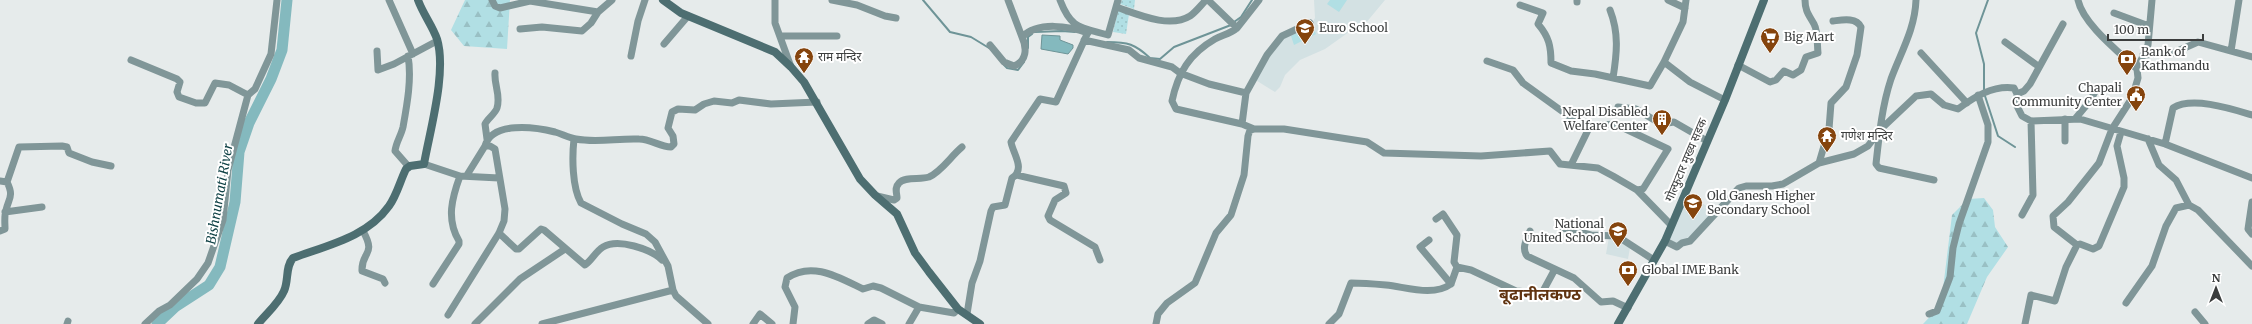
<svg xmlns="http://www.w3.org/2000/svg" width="2252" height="324" font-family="Merriweather,'Noto Sans Devanagari',serif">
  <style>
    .built { fill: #d3e1e3 }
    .green { fill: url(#green-dots) }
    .forest { fill: url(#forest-firs) }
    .pitch { fill: #b1dfe4 }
    .water { fill: #84b9be; stroke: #6e9497 }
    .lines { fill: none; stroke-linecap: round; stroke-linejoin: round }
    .stream { stroke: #6e9497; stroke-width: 2 }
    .river { stroke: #84b9be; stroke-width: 11 }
    .street { stroke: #809698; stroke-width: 7 }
    .secondary { stroke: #4d6e71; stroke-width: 8 }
    .labels { text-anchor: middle; stroke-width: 4; stroke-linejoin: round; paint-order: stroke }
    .poi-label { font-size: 12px; fill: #3b3d3d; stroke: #fff; text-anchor: start }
    .street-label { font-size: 12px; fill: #3b3d3d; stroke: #fff }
    .water-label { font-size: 13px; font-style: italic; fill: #104246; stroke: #fff }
    .district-label { font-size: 16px; font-weight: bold; fill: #603310; stroke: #fff }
  </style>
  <defs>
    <pattern id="green-dots" width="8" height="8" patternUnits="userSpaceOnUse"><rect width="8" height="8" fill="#b1dfe4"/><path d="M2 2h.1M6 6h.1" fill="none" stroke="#99c0c4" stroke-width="1.8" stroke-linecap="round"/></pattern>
    <pattern id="forest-firs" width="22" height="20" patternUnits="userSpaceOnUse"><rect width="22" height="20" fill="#b1dfe4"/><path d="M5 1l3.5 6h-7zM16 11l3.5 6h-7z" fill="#99c0c4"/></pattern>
  </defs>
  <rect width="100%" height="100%" fill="#e6ebeb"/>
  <path class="built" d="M1314 0H1385L1360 30 1349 32 1325 49 1300 60 1285 75 1280 87 1275 92 1254 79 1281 40 1311 25 1315 18Z
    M1689 194 1715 212 1690 239 1677 246 1667 240Z
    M1609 237 1631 242 1628 259 1606 254Z"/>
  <path class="green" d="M1122 0H1135L1134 9 1120 4Z
    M1118 11 1129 14 1126 34 1113 32Z"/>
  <path class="forest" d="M465 0H510L507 49 464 46 451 30Z
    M1984 198 1993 210 1995 227 2008 247 1987 277 1967 324H1923L1941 305 1952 215 1968 199Z"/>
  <path class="pitch" d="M1330 0H1347L1339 12 1327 4Z
    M1312 25 1316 34 1294 45 1291 36Z"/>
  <path class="water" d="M1042 35 1060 36V40L1073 45V48L1068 54 1041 49Z"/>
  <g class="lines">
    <path class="stream" d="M923 0 950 32 971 37 989 48
      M1234 22 1241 17 1252 0
      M1035 32 1062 31 1075 32
      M1107 42C1128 42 1135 44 1150 58L1160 59 1174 47 1231 25
      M1028 48V37L1032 34
      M1004 65 1007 68 1018 70 1024 62
      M1984 91V64L1976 33 1988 0
      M1985 96 1998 136 2015 147"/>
    <path class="river" d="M157 324 175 307 209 285 220 267 235 202 239 152 249 123 271 79 282 50 287 0"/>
    <path class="street" d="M389 0 413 54
      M492 0 495 6 500 8 530 1 598 12 612 0
      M775 0V23L791 67
      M832 0 857 5 885 16 896 18
      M1008 0 1022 37
      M1060 0C1071 29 1080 27 1108 35L1118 0
      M1208 0 1237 28C1230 34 1222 35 1215 39 1189 54 1178 73 1172 101L1176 109 1242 124 1254 129H1284L1367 142 1384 153 1481 156 1550 151 1560 164 1598 168 1613 176 1637 190 1671 225
      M1668 0 1685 8
      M1916 0C1915 29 1901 52 1891 79 1882 106 1879 136 1876 164L1879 168 1934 180
      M2078 0C2083 24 2119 52 2137 69
      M1577 2V0
      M1520 5 1543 13 1538 24C1549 37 1551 46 1551 63L1571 71 1595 74 1650 86 1664 62 1683 22 1686 0
      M1116 7C1137 14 1169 29 1190 16 1196 12 1201 5 1206 0
      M1610 10C1619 33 1617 53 1613 78
      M2114 13 2149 26
      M1237 28 1259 0
      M520 29 542 27 582 31 591 23 598 12
      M780 36H837
      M1084 40 1129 50 1139 58 1172 67 1180 73 1209 84 1246 93
      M2005 42 2038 66
      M664 44 688 16
      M990 45 1004 62 1014 66C1027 61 1027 48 1022 37 1038 21 1069 26 1088 33
      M377 51 378 70 394 64 437 41
      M2231 51 2239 0
      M1921 53 1967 103
      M2143 55 2173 53 2198 42 2252 57
      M408 56C412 78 407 105 403 127 401 136 396 142 395 151L409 167
      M631 56 638 21 645 0
      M131 60 177 79 180 82 177 92 179 97 196 103H205L215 83 229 85 248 95 255 89 271 54 277 0
      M1487 61 1513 70 1523 83 1577 122 1590 126 1571 165
      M1664 62 1690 82 1725 100
      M1738 65 1770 82 1776 80 1784 71 1793 75 1801 70 1806 57 1818 53C1817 44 1818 31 1814 24 1809 15 1805 11 1805 0
      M2017 94 2024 91 2030 84 2063 24
      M1618 107 1636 109 1661 124 1674 122 1707 141
      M2065 119V141
      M2075 119 2090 101 2097 88
      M1242 124 1246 93 1267 55 1282 36 1310 23
      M1590 126 1615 124 1668 149 1643 189 1637 190
      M487 139 485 124C488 118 495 114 497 108 501 95 494 86 495 73
      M574 139C572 157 572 187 581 203L622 224 646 234 655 242 668 266 673 290 676 296 708 324
      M2148 139 2159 165 2176 180 2189 205 2198 210 2252 266
      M2165 144 2173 108C2192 96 2232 109 2252 115
      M485 146C492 121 535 127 555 132 562 134 569 138 576 139 597 143 618 138 639 139 651 139 660 147 671 147L674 144 673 136 668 128 672 112 678 109 695 110 704 104 714 101 732 103 739 100 771 104 817 102
      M1819 163 1829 129 1831 103 1846 87 1857 55 1861 27C1856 17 1842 20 1833 21
      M424 164 460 176 499 178
      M1016 175 1064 186 1066 193 1055 200 1048 216 1050 220 1095 247 1100 260
      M0 181 7 182 19 147 62 146 67 147 69 153 92 162 111 166
      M877 196 894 200 897 198C897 193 894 188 899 183 905 176 920 180 929 177 942 171 951 156 962 147
      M2252 202 2248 229 2252 234
      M5 212 42 207
      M2022 215 2033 195 2031 121
      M1436 219 1443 214 1457 235 1454 262 1457 267
      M1563 228 1591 235 1617 236 1654 260
      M0 231 5 229C5 223 4 216 6 210 9 198 14 196 7 182
      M363 231C377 256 361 251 362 271L383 279 385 283
      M1530 231C1527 239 1521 248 1527 256L1574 278 1601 302 1613 301 1628 308
      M499 233 516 249H519L541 229 544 230 585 265C592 260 596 251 603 247 618 238 651 249 662 260
      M1429 240 1420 247 1451 284 1457 267 1471 270 1516 291 1542 293 1555 269
      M1665 241 1677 247 1682 243 1690 241 1739 188 1746 186H1772L1783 184 1819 163 1854 154 1868 146 1880 130 1916 96 1931 94 1944 105 1958 109C1974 97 1993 85 2014 88L2017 94V106L2022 116 2031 121 2080 119 2165 144 2252 178
      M2077 245 2054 227 2053 216 2068 202 2099 163 2112 129 2132 98 2138 78 2137 69 2148 45 2152 0
      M433 284 459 244V241C446 219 452 198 460 176
      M2126 303 2152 266 2166 226 2176 208 2189 205
      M2195 312 2205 324
      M967 314 972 283 980 261 991 211 993 207 1005 205 1012 178C1026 169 1013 154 1011 142L1040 99 1056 102 1089 30
      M1929 314 1937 311 1950 277 1953 248 1959 224 1988 142V125L1978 95
      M448 315 499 233 504 221 505 209 495 149 490 146H485L467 175
      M67 324 68 321
      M145 324 159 311 170 305 197 279 208 263 223 220 228 170 248 95
      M475 324 520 279 565 249
      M542 324 673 290
      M753 324 760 314 772 324
      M793 324 795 307 785 287 787 278C812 261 838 277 863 289L873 286 881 288 919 307 954 313 958 309
      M868 324 874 320 882 324
      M909 324 919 307
      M1156 324 1158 314 1167 303 1195 283 1216 233 1231 215 1244 175 1248 136 1250 130 1254 129
      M1329 324 1339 314 1351 283C1363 283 1375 284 1386 285 1406 287 1433 297 1451 284
      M2025 324 2031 295 2055 301 2066 267 2077 245 2080 244 2093 249 2099 246 2124 187V178L2117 146 2121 132"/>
    <path class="secondary" d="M663 0 681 13 775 52 791 67 804 82 860 179 875 195 897 214 915 253 929 272 958 309 980 324
      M258 324C266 314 279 303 284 291 289 280 285 267 293 258 328 245 367 237 389 206 397 195 400 181 406 169L410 166 424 164C430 130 447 72 437 39 432 25 423 14 418 0
      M1618 324 1665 241 1725 100 1764 0"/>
  </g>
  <defs>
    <symbol id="school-pin" viewBox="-11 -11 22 30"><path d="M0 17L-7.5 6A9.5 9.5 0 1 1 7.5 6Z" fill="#85440d" stroke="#fff"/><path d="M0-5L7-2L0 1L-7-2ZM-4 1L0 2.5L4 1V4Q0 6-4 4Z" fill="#fff"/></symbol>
    <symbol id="supermarket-pin" viewBox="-11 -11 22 30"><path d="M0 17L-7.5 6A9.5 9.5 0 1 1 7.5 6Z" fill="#85440d" stroke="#fff"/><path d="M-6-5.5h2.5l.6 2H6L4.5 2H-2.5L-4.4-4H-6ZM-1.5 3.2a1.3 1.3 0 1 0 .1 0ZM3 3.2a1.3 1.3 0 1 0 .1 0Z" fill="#fff"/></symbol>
    <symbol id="temple-pin" viewBox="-11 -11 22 30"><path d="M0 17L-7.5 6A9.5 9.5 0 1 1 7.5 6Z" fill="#85440d" stroke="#fff"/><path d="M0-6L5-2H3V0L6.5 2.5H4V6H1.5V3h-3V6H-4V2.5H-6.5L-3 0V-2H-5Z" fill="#fff"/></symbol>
    <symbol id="bank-pin" viewBox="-11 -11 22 30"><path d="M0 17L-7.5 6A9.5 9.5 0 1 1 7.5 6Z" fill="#85440d" stroke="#fff"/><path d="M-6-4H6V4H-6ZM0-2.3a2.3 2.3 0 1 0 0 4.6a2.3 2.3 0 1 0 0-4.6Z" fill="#fff"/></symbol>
    <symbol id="civic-pin" viewBox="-11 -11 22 30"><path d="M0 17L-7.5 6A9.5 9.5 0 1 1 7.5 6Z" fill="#85440d" stroke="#fff"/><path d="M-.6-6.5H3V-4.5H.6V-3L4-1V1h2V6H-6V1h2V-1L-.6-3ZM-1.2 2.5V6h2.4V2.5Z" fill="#fff"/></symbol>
    <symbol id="building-pin" viewBox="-11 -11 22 30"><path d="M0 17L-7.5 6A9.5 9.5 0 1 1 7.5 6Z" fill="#85440d" stroke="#fff"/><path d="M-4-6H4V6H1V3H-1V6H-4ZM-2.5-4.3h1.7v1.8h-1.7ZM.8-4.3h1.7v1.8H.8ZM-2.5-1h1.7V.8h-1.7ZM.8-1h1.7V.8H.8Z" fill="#fff"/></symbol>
  </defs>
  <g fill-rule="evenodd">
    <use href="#school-pin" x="1294" y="17" width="22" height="30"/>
    <use href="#supermarket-pin" x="1759" y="26" width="22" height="30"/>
    <use href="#temple-pin" x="793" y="46" width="22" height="30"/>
    <use href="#bank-pin" x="2116" y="48" width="22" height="30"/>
    <use href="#civic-pin" x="2125" y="84" width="22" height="30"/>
    <use href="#building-pin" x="1651" y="108" width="22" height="30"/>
    <use href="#temple-pin" x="1816" y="125" width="22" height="30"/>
    <use href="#school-pin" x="1682" y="192" width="22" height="30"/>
    <use href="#school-pin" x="1607" y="220" width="22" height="30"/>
    <use href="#bank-pin" x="1617" y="259" width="22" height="30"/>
  </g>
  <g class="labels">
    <g class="poi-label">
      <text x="1319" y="32">Euro School</text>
      <text x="1784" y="41">Big Mart</text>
      <text x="2141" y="56">Bank of<tspan x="2141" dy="14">Kathmandu</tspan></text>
      <text x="818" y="61">राम मन्दिर</text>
      <text x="2122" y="92" text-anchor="end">Chapali<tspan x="2122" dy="14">Community Center</tspan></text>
      <text x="1648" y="116" text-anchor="end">Nepal Disabled<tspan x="1648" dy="14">Welfare Center</tspan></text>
      <text x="1841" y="140">गणेश मन्दिर</text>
      <text x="1707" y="200">Old Ganesh Higher<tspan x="1707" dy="14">Secondary School</tspan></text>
      <text x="1604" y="228" text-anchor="end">National<tspan x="1604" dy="14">United School</tspan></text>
      <text x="1642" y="274">Global IME Bank</text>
    </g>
    <g class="street-label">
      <text transform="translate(1686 160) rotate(-67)" y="4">गोल्फुटार मुख्य सडक</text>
    </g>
    <g class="water-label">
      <text transform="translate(219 194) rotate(-80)" y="5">Bishnumati River</text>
    </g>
    <g class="district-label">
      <text x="1540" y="300">बूढानीलकण्ठ</text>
    </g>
  </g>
  <g transform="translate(2216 288)" stroke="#ffffff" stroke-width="3" paint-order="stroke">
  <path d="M0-3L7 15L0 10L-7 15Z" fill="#3b3d3d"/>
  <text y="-6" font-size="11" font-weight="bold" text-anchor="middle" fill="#3b3d3d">N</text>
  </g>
  <path d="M2108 34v6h95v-6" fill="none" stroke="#3b3d3d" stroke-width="2"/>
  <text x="2114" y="34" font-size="12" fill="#3b3d3d" stroke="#ffffff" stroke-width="3" paint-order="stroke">100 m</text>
</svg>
